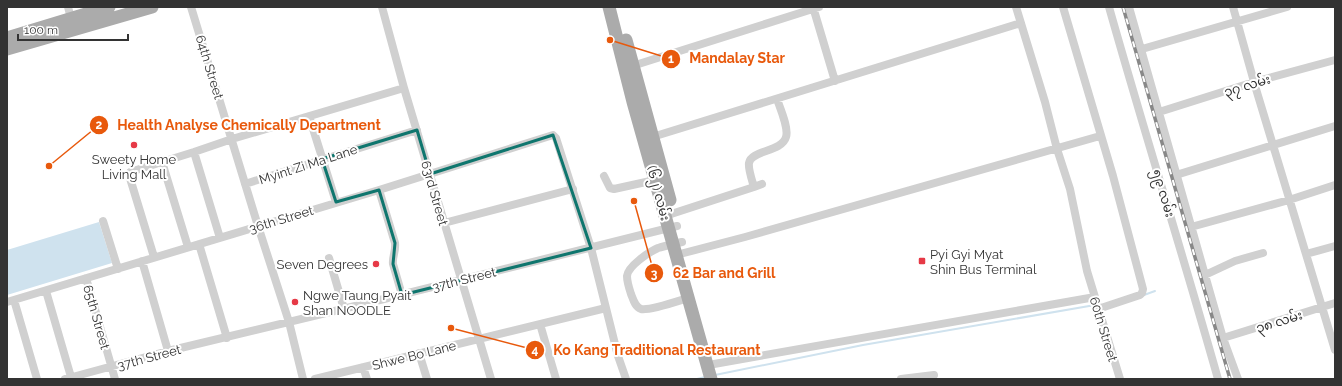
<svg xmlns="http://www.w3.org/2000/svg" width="1342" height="386" font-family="Raleway,'Noto Sans Myanmar',sans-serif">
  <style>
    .water { fill: #cfe2ee }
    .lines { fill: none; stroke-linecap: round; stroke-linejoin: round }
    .stream { stroke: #cfe2ee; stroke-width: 2 }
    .street { stroke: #d0d0d0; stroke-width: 8 }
    .primary { stroke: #ababab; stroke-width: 13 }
    .rail-casing { stroke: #888; stroke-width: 3.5 }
    .rail { stroke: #fff; stroke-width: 2; stroke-dasharray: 6; stroke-linecap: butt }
    .marked { fill: none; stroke: #0f766e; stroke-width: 3; stroke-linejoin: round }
    .poi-dot { fill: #e63946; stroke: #fff; stroke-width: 1.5 }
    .labels { text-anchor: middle; stroke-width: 4; stroke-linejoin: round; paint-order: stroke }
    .street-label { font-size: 13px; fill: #333; stroke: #fff }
    .poi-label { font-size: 13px; fill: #333; stroke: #fff; text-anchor: start }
    .leader { fill: none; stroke: #e8590c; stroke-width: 1.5 }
    .callout-dot { fill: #e8590c; stroke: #fff; stroke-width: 1.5 }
    .mark-label { font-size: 12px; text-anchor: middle; font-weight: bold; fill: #fff }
    .callout-label { font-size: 14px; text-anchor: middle; font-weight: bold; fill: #e8590c; stroke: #fff; stroke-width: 4; stroke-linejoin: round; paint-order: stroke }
  </style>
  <rect width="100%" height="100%" fill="#fff"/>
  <path class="water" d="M99 222 112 263 7 295V250Z"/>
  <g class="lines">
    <path class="stream" d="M1144 295 1155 291
      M715 375 863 345 1095 305
      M697 379 705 377"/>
    <path class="street" d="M68 7 72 22
      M191 7 258 226 289 322 303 379
      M382 7 404 88 491 379
      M813 7 835 81
      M1016 7 1045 102 1057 149 1070 189 1087 271 1120 379
      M1063 7 1113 176 1143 289 1142 293 1140 295 1098 309
      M1109 7C1144 131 1183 255 1218 379
      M1129 7 1205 275 1223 338 1238 379
      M1233 7 1256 89 1335 350
      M1142 49 1287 7
      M629 67 819 7
      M1159 112 1254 82 1335 60
      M309 116 336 202
      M649 138 1021 23
      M194 152 220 238
      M162 162 188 247
      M1176 175 1335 126
      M604 176 610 188 614 189 655 180
      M245 184 417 130
      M754 187 762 184
      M379 190 395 243C396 252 392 257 393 264L402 295
      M665 216 754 187C752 180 748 169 749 163 751 150 782 152 786 137 789 128 780 108 777 99
      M103 221 118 269
      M444 223 573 189
      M1191 227 1289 200 1335 185
      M682 242C674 244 665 246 658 248 649 252 628 266 627 276 627 282 629 288 631 294 633 299 635 307 641 309 649 311 678 301 688 298
      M199 244 227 338
      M1306 254 1335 246
      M676 255 745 237 1100 136
      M154 257 129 175 130 172 194 152 232 139 404 88
      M329 258 344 309
      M142 261 168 351
      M1205 275 1235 261 1263 253
      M86 278 115 379
      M46 291 71 377
      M14 300 37 379
      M7 302 379 190 553 135 556 138 591 248 618 356 626 379
      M540 324 556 379
      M1223 338 1335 303
      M419 353 427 379
      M714 364 1095 297
      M363 367 367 379
      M65 379 168 351 384 299 677 226
      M315 379 606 308
      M901 379 934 375"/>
    <path class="primary" d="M609 7 633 102 711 379
      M7 38 109 7
      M626 40 670 200
      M7 49 152 7"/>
    <defs>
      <path id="rail" d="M1123 7 1230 379"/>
    </defs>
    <use href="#rail" class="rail-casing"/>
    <use href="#rail" class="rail"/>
  </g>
  <path class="marked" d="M417 130 430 174 553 135 591 248 402 295 393 264 395 243 379 190 336 202 322 159Z"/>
  <g class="poi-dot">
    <circle cx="134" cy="145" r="4"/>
    <rect x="918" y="257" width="8" height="8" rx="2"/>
    <circle cx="376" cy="264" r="4"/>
    <circle cx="295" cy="302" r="4"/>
  </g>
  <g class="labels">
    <g class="street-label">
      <text transform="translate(210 67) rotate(73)" y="5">64th Street</text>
      <text transform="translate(1247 85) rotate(-17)" y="5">၃၇ လမ်း</text>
      <text transform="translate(308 164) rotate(-18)" y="5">Myint Zi Ma Lane</text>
      <text transform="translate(435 193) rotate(74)" y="5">63rd Street</text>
      <text transform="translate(659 193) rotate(75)" y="5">(၆၂) လမ်း</text>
      <text transform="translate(1164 193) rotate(73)" y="5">၅၉ လမ်း</text>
      <text transform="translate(281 219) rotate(-17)" y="5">36th Street</text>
      <text transform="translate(464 279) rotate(-14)" y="5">37th Street</text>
      <text transform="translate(97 317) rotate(74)" y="5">65th Street</text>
      <text transform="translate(1279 321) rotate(-17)" y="5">၃၈ လမ်း</text>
      <text transform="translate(1104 329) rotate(73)" y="5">60th Street</text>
      <text transform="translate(414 355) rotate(-14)" y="5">Shwe Bo Lane</text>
      <text transform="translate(149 357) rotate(-15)" y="5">37th Street</text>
    </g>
    <g class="poi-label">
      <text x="134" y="164" text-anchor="middle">Sweety Home<tspan x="134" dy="15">Living Mall</tspan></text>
      <text x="930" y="259">Pyi Gyi Myat<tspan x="930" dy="15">Shin Bus Terminal</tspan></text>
      <text x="368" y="269" text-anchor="end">Seven Degrees</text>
      <text x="303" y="300">Ngwe Taung Pyait<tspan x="303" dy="15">Shan NOODLE</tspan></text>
    </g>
  </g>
  <path class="leader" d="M610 40L671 59M49 166L99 125M634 201L654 273M451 328L535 350"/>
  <g class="callout-dot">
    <circle cx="610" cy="40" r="4"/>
    <circle cx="49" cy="166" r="4"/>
    <circle cx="634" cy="201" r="4"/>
    <circle cx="451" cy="328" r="4"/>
    <circle cx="671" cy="59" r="10"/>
    <circle cx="99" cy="125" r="10"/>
    <circle cx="654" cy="273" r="10"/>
    <circle cx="535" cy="350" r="10"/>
  </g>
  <g class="mark-label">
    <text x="671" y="63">1</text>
    <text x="99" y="129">2</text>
    <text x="654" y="278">3</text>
    <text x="535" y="354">4</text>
  </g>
  <g class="callout-label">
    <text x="737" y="63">Mandalay Star</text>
    <text x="249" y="130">Health Analyse Chemically Department</text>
    <text x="724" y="278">62 Bar and Grill</text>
    <text x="657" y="355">Ko Kang Traditional Restaurant</text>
  </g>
  <rect width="1342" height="386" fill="none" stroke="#333333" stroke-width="16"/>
  <path d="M18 34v6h110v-6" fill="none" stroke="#333333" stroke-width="2"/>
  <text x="24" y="34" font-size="12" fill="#333333" stroke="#ffffff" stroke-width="3" paint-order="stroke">100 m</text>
</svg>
